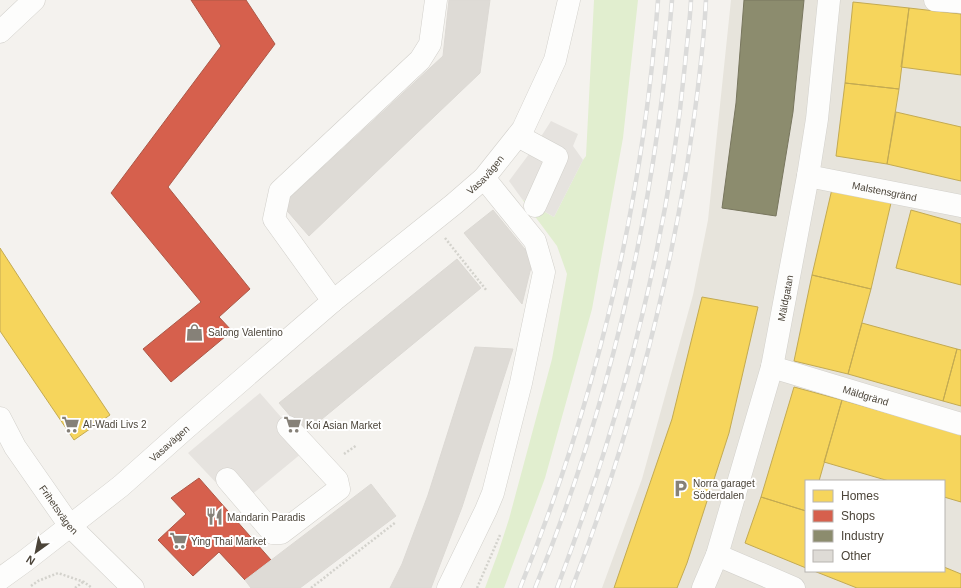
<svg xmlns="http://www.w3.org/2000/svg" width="961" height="588" font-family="Arial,sans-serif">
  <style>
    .residential { fill: #e7e4dc; fill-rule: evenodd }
    .green { fill: #e1eecf }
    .parking { fill: #e6e3df }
    .homes { fill: #f6d55c; stroke: #c3aa52 }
    .shops { fill: #d6604d; stroke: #ac5847 }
    .industry { fill: #8c8c6e; stroke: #78765e }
    .building { fill: #dedbd6; stroke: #dcd9d4 }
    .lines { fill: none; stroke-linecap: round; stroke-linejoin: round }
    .minor-casing { stroke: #d2d0cb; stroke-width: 23 }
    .path { stroke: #d3d2cc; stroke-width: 2.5; stroke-dasharray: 2 2; stroke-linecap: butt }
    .minor { stroke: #fdfdfc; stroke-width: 22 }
    .rail-casing { stroke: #dbdbda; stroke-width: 4.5 }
    .rail { stroke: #fff; stroke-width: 3; stroke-dasharray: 9; stroke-linecap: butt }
    .labels { text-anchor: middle; stroke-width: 4; stroke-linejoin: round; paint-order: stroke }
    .street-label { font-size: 10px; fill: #4b4439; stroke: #fff }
    .poi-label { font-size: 10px; fill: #4b4439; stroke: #fff; text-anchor: start }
  </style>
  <rect width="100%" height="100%" fill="#f4f2ee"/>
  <path class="residential" d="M731 0H961V588H602L642 479 693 295 708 220ZM806 481H944V571H806Z"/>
  <path class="green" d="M594 0H638L623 138 592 309 545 478 504 588H485L498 553 509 519 552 359 567 274 557 246 522 199 554 217 583 160 586 156Z"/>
  <path class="parking" d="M551 121 578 134 573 146 583 160 554 217 522 199 509 181 535 146Z
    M260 393 308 448 238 506 188 453Z"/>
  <path class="homes" d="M853 2 909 8 899 89 845 83Z
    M909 8 961 14V75L901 67Z
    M845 83 899 89 887 164 836 156Z
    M896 112 961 127V181L887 164Z
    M832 189 891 203 871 289 812 275Z
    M911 210 961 224V285L896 268Z
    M0 248 48 322 110 415 74 440 0 331Z
    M812 275 871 289 848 374 794 361Z
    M702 297 758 307 729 433 687 563 677 588H614L672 419Z
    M862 323 957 349 943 401 848 374Z
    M957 349 961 350V406L943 401Z
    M794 387 842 400 819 481H806V511L761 497Z
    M842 400 961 434V502L944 497V481H889L824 462Z
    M761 497 806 511V568L745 543Z
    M944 567 961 574V588H857L814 571H944Z"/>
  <path class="shops" d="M191 0H246L275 44 168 187 250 289 219 317 232 331 171 382 143 349 201 302 111 193 221 46Z
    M199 478 271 560 245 580 219 552 193 576 158 540 186 514 171 498Z"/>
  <path class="industry" d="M744 0H804L793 112 776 216 722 208 736 103Z"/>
  <path class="building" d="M449 0H490L480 73 309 236 282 205 443 56Z
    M493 210 533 259 522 304 464 233Z
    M457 259 481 288 305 433 279 403Z
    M475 347 513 349 462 507 431 588H390L402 564 428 495Z
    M371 484 396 516 300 588H251L245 580Z"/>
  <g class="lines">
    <defs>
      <g id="minor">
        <path d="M935 0 961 2"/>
        <path d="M0 32 34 0"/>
        <path d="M518 136 557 157 535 206"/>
        <path id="s1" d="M808 176 961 206"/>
        <path d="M333 301 274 219 280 191 420 60 430 44 436 0"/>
        <path id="s2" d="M772 367 961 424"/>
        <path id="s3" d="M0 418 15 447 70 526 133 588"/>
        <path d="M227 479 273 533H281L339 489 337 480 288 427"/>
        <path d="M717 555 794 588"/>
        <path id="s4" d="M0 579 25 561 121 486 185 429 333 301 454 204 484 178 523 129 555 60 569 0"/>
        <path d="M448 588 486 510 493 493 521 383 544 272 535 241 484 178"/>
        <path id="s5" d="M703 588 717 555 772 367 808 176 817 119 829 0"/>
      </g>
    </defs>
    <use href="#minor" class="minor-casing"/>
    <path class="path" d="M445 238 487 291
      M344 454 357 445
      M31 586 38 581 58 573 84 582 92 588
      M75 588 83 582
      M311 588 396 522
      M477 588 500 535"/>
    <use href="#minor" class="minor"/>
    <defs>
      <path id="rail" d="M520 588C596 401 643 202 658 0
        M535 588C612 401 656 201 672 0
        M557 588C621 419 668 244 685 64 687 42 690 21 691 0
        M572 588C624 453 662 315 686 172 695 115 703 57 706 0"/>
    </defs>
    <use href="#rail" class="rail-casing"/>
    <use href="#rail" class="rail"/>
  </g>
  <defs>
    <symbol id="shop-bare" viewBox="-9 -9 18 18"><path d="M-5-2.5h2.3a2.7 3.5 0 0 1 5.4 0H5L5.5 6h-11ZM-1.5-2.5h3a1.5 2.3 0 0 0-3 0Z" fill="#868178" stroke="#fff" stroke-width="2.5" paint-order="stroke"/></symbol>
    <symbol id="supermarket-bare" viewBox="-9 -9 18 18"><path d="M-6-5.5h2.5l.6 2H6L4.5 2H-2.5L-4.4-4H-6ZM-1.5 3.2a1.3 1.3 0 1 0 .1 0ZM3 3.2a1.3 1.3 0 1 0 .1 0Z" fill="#868178" stroke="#fff" stroke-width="2.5" paint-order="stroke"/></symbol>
    <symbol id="parking-bare" viewBox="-9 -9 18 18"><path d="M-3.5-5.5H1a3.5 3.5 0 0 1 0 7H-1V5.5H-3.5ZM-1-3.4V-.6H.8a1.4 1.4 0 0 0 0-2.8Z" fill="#868178" stroke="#fff" stroke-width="2.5" paint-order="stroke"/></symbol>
    <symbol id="restaurant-bare" viewBox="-9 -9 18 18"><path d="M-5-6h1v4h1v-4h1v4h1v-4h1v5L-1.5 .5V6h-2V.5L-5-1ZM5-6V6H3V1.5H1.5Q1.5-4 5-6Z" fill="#868178" stroke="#fff" stroke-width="2.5" paint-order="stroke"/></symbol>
  </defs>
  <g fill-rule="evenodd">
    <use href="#shop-bare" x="182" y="320" width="25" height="25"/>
    <use href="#supermarket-bare" x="58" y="412" width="25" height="25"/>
    <use href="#supermarket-bare" x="280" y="412" width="25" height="25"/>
    <use href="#parking-bare" x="668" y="476" width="25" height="25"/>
    <use href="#restaurant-bare" x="202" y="504" width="25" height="25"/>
    <use href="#supermarket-bare" x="166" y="528" width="25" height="25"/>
  </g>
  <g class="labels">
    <g class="street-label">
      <text dy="4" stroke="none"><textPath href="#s4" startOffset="632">Vasavägen</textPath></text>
      <text dy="4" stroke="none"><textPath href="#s1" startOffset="78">Malstensgränd</textPath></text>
      <text dy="4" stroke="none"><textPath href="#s5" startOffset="302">Mäldgatan</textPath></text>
      <text dy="4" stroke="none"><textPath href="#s2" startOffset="98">Mäldgränd</textPath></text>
      <text dy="4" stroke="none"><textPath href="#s4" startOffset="217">Vasavägen</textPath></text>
      <text dy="4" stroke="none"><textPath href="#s3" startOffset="109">Frihetsvägen</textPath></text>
    </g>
    <g class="poi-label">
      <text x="208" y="336">Salong Valentino</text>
      <text x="83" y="428">Al-Wadi Livs 2</text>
      <text x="306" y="429">Koi Asian Market</text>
      <text x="693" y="487">Norra garaget<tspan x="693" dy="12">Söderdalen</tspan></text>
      <text x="227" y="521">Mandarin Paradis</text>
      <text x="191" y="545">Ying Thai Market</text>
    </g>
  </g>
  <rect x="805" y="480" width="140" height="92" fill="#ffffff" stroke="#b7b4b0"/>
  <rect x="813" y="490" width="20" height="12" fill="#f6d55c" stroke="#b7b4b0"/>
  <text x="841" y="500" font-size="12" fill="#4b4439">Homes</text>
  <rect x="813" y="510" width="20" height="12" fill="#d6604d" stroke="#b7b4b0"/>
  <text x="841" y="520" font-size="12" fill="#4b4439">Shops</text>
  <rect x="813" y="530" width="20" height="12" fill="#8c8c6e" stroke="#b7b4b0"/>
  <text x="841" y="540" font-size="12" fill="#4b4439">Industry</text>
  <rect x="813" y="550" width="20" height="12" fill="#dedbd6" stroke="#b7b4b0"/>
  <text x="841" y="560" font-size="12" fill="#4b4439">Other</text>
  <g transform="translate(36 552) rotate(213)" stroke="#ffffff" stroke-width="3" paint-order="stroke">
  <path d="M0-3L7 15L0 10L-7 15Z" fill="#4b4439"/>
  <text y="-6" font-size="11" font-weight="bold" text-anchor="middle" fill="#4b4439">N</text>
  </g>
</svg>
